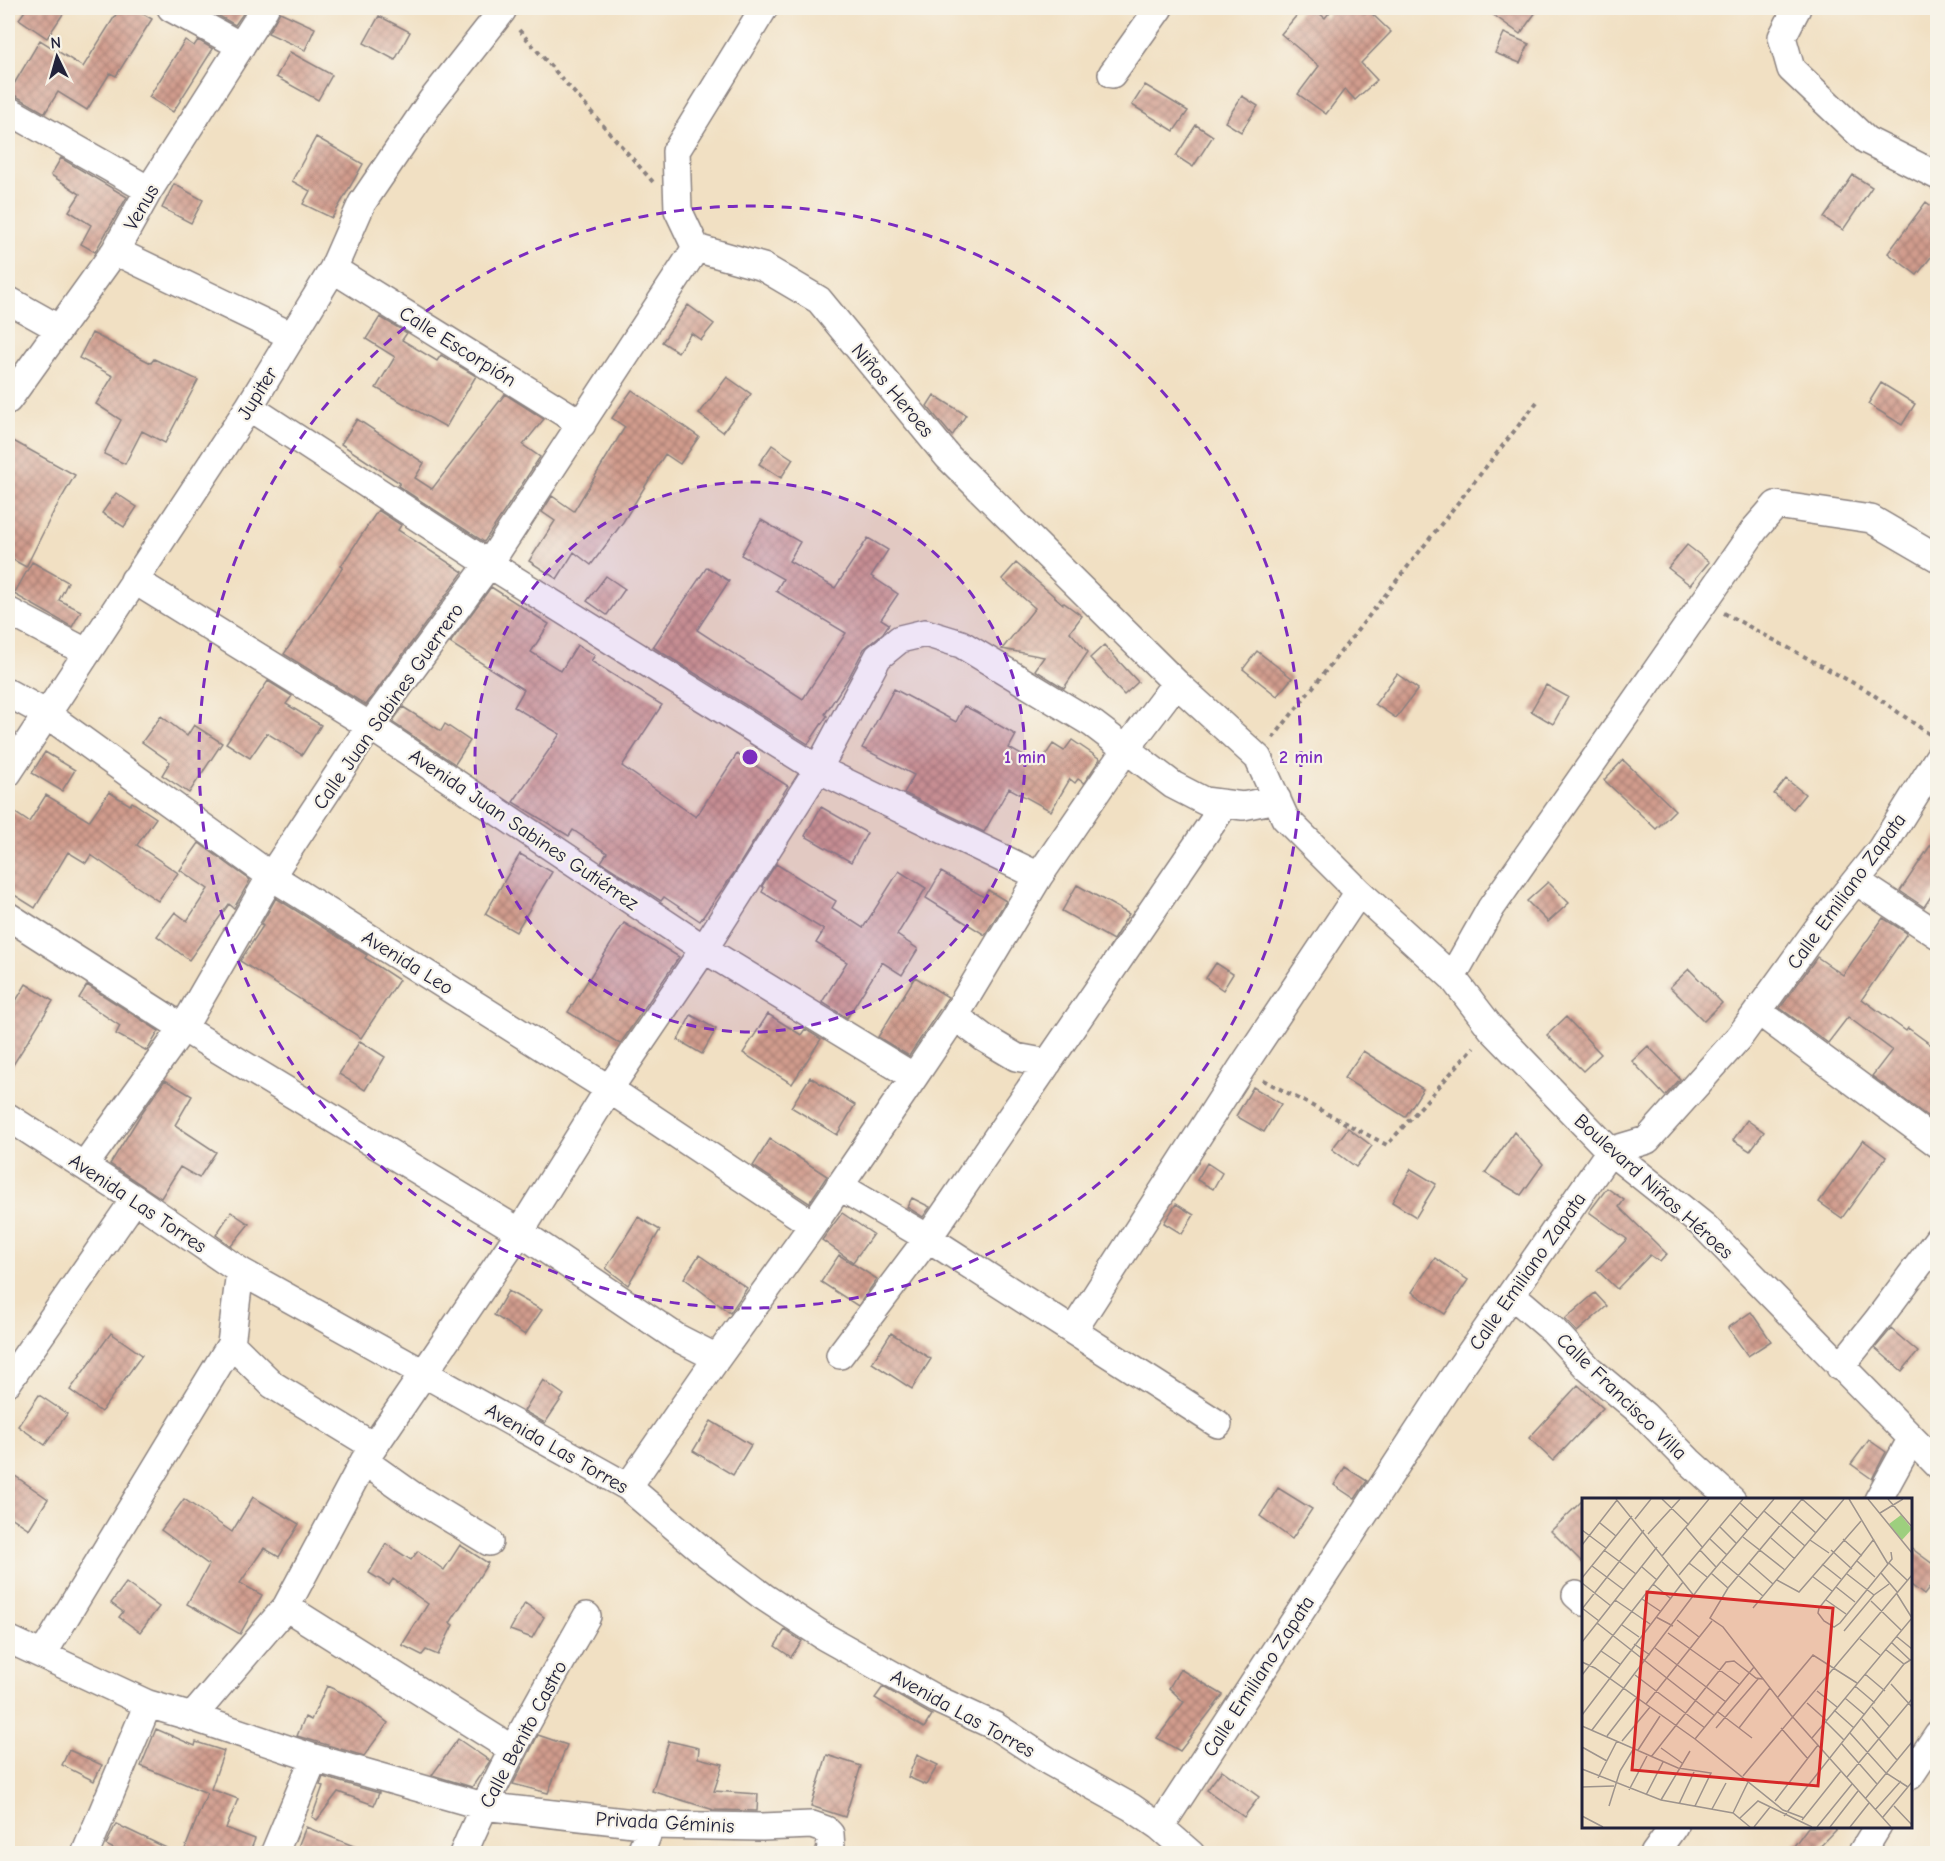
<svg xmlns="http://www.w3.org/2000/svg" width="1945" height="1861" font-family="'Comic Neue',sans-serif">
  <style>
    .building { fill: url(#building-cross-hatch) }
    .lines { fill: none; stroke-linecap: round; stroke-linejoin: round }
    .minor-casing { stroke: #8a817f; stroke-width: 30 }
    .path { stroke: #8a817f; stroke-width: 4; stroke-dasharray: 4.5 4.5; stroke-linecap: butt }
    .minor { stroke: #fff; stroke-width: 27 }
    .ring { fill: none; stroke: #7b2cbf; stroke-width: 3; stroke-dasharray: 10 8 }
    .labels { text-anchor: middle; stroke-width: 4.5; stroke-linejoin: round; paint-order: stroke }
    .street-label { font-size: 20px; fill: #22223b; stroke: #f7f3e8 }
    .inset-road { fill: none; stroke: #9e948d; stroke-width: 1.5 }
    .view { fill: #d62828; fill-opacity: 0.15; stroke: #d62828; stroke-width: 3 }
    .inset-edge { fill: none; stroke: #22223b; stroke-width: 3 }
    .centre { fill: #7b2cbf; stroke: #f7f3e8; stroke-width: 3 }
    .ring-label { font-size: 18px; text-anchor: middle; font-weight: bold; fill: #7b2cbf; stroke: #f7f3e8; stroke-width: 4.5; stroke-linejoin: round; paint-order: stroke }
  </style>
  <defs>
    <pattern id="building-cross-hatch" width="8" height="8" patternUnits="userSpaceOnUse" patternTransform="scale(1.5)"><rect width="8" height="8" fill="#d19c8d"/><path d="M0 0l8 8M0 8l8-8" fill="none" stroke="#a97f74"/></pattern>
  </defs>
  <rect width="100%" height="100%" fill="#f7f3e8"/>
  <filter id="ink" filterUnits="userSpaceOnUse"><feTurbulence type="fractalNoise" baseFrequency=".0167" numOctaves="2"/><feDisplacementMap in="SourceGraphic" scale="12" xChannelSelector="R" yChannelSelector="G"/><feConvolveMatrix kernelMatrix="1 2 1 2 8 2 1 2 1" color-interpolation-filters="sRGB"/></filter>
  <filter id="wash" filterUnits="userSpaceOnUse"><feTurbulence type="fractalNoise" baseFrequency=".008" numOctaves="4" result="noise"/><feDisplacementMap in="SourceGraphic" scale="24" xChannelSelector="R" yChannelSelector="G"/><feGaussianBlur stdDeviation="1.35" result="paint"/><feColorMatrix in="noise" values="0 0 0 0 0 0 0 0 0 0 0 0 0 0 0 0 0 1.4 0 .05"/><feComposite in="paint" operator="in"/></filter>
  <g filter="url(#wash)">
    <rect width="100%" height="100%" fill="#f1e0c3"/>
    <g id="blocks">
      <path class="building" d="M27 8H67L47 38 19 19Z
        M120 8H133L152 19 116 76 110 73 87 110 58 92 45 113 16 96 8 94 40 40 83 67Z
        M209 8H247L235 25 214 13 216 11Z
        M1303 8H1313L1325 18 1333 8H1357L1365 13 1368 10 1391 32 1361 63 1377 80 1355 100 1345 89 1326 114 1298 94 1319 66 1281 34Z
        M1484 8H1539L1520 34Z
        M280 12 315 28 305 50 268 33Z
        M379 16 410 32 395 60 364 43Z
        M1504 33 1529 44 1520 63 1495 53Z
        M185 40 194 46 198 40 213 49 173 112 149 97Z
        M290 52 332 75 318 100 276 77Z
        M1145 85 1188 111 1174 131 1132 105Z
        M1242 96 1258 106 1241 132 1225 122Z
        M1196 125 1213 136 1193 167 1176 156Z
        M316 137 363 164 332 218 303 204 310 191 292 181Z
        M61 158 127 197 95 252 81 244 91 225 69 211 80 194 51 175Z
        M1853 175 1872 187 1843 230 1824 218Z
        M174 184 203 200 191 223 162 208Z
        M1926 202 1938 211V248L1917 275 1888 253Z
        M688 305 714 324 701 340 691 333 678 352 662 342Z
        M380 317 407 333 402 340 437 361 441 355 476 376 446 427 376 388 395 357 366 339Z
        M92 333 151 363 154 359 198 380 165 443 142 431 125 464 104 454 121 420 96 404 113 376 79 358Z
        M727 377 751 394 723 432 699 414Z
        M1881 383 1915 404 1902 425 1868 404Z
        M632 390 699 437 680 464 665 454 623 522 591 565 574 552 557 579 529 561 555 521 542 512 552 496 574 511 625 427 612 418Z
        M505 394 544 419 523 445 540 457 484 542 398 486 400 483 341 444 357 419 424 463 415 478 432 489Z
        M934 395 966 415 952 436 927 406Z
        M8 438 75 475 54 511 26 567 8 557Z
        M772 445 793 459 781 478 759 464Z
        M116 493 137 507 124 527 102 513Z
        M378 510 401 525 398 530 463 572 366 705 284 654 343 567 341 566Z
        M761 520 800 542 789 561 835 588 868 538 888 550 871 576 898 594 881 619 889 624 883 633 864 649 849 677 825 714 827 716 808 744 653 647 707 567 729 581 697 630 803 699 846 633 776 591 783 579 741 555Z
        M1687 545 1709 562 1690 585 1668 568Z
        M32 562 68 582 59 600 81 611 72 627 14 594Z
        M1016 563 1063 604 1064 603 1082 616 1070 632 1088 652 1064 688 1035 670 1044 657 1002 649 1035 608 1002 579Z
        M606 576 625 589 607 615 587 601Z
        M491 587 549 624 531 652 561 671 577 645 595 655 591 661 662 705 622 766 696 817 737 754 788 786 736 870 700 921 664 897 661 901 601 862 607 853 573 830 569 836 513 802 560 734 514 707 524 690 450 643Z
        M1104 645 1138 682 1124 695 1090 658Z
        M1257 651 1292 678 1277 696 1243 669Z
        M1397 674 1418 689 1396 718 1375 704Z
        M268 681 292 696 286 704 321 725 302 755 267 733 250 758 226 743Z
        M1546 685 1568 697 1553 724 1531 711Z
        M894 689 956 722 964 706 976 712 1016 735 1009 748 1039 765 1053 744 1064 751 1072 740 1100 759 1084 783 1078 779 1075 783 1070 779 1051 811 1009 788 984 832 904 793 914 775 862 748Z
        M403 707 441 731 445 724 470 741 455 764 392 722Z
        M161 716 187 736 194 725 222 743 189 793 162 775 170 762 142 742Z
        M45 752 75 770 62 791 32 773Z
        M1623 760 1675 810 1656 829 1604 780Z
        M1786 779 1805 794 1793 809 1774 794Z
        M109 792 130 805 132 802 156 818 137 845 178 873 158 901 91 855 86 863 68 852 35 908 8 891V808L29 822 46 795 89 821Z
        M821 807 867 833 851 862 805 836Z
        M1938 834V886L1924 907 1900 891Z
        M199 843 250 880 234 908 229 904 189 960 157 936 175 912 187 921 208 889 180 870Z
        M520 854 552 872 516 932 485 914Z
        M776 864 836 901 832 908 863 928 899 871 926 888 897 935 918 949 902 975 882 962 847 1018 822 1002 847 962 816 943 824 930 762 892 764 888 762 886Z
        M941 872 984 897 988 890 1006 901 985 935 926 898Z
        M1548 882 1569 903 1548 922 1527 901Z
        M1077 885 1129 914 1113 940 1062 911Z
        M276 898 367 955 365 958 399 980 361 1038 240 961 263 926 261 925Z
        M1883 918 1907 933 1862 999 1906 1031 1908 1028 1938 1050V1124L1872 1076 1892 1050 1848 1017 1828 1043 1780 1008 1817 957 1843 975Z
        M624 923 679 957 620 1044 568 1012Z
        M1216 963 1233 974 1223 990 1206 978Z
        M1689 969 1722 1003 1704 1021 1670 987Z
        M915 977 948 997 909 1056 878 1037Z
        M26 984 53 1001 8 1073V1014Z
        M87 985 159 1031 147 1051 116 1034 120 1026 79 998Z
        M768 1014 801 1035 805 1029 821 1039 792 1084 743 1053Z
        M691 1015 716 1029 702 1054 678 1040Z
        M1566 1017 1601 1054 1583 1071 1547 1035Z
        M360 1041 385 1057 365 1090 339 1074Z
        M1648 1046 1680 1079 1665 1096 1632 1061Z
        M1363 1051 1423 1089 1405 1117 1344 1078Z
        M810 1077 855 1105 837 1135 791 1107Z
        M165 1080 192 1096 175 1125 216 1152 199 1178 180 1167 161 1198 110 1164 143 1111Z
        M1253 1087 1281 1104 1264 1132 1236 1116Z
        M1747 1120 1764 1132 1750 1151 1733 1140Z
        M1348 1128 1372 1146 1356 1167 1332 1149Z
        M1514 1132 1543 1164 1521 1195 1485 1173Z
        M770 1139 827 1176 809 1203 753 1166Z
        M1863 1140 1886 1157 1842 1218 1819 1202Z
        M1207 1163 1222 1173 1213 1189 1197 1180Z
        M1411 1169 1436 1184 1416 1217 1392 1202Z
        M1607 1188 1624 1200 1619 1207 1667 1254 1660 1262 1650 1255 1617 1289 1597 1270 1627 1239 1589 1212Z
        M912 1198 930 1207 923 1217 907 1207Z
        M1176 1204 1194 1215 1182 1234 1164 1223Z
        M231 1212 249 1224 231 1246 216 1235Z
        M842 1213 873 1234 853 1262 822 1240Z
        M638 1217 660 1230 628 1285 606 1268Z
        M699 1255 747 1288 730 1313 684 1278Z
        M839 1255 877 1279 858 1306 821 1282Z
        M1435 1258 1468 1280 1445 1314 1412 1292Z
        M508 1291 542 1310 525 1335 494 1315Z
        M1595 1293 1607 1306 1577 1332 1565 1319Z
        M1751 1312 1771 1341 1748 1356 1728 1328Z
        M1891 1329 1918 1352 1902 1371 1875 1348Z
        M111 1333 142 1355 101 1412 70 1390Z
        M891 1333 931 1359 912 1389 872 1363Z
        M543 1380 564 1395 545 1423 524 1411Z
        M1578 1385 1603 1408 1553 1461 1529 1438Z
        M39 1395 67 1414 45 1445 18 1426Z
        M711 1421 751 1445 733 1475 693 1451Z
        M1869 1440 1886 1452 1872 1479 1851 1464Z
        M1345 1467 1367 1481 1355 1499 1334 1485Z
        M8 1471 48 1499 29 1529 8 1515Z
        M1278 1488 1312 1509 1292 1539 1260 1516Z
        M253 1497 299 1524 279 1557 264 1548 240 1583 262 1595 240 1634 187 1604 209 1565 161 1530 184 1499 232 1532Z
        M1584 1499V1564L1551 1531Z
        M386 1544 411 1560 418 1551 444 1570 460 1545 488 1563 450 1623 453 1625 438 1655 426 1650 422 1655 402 1645 428 1604 393 1579 389 1585 369 1573Z
        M1911 1548 1938 1568V1577L1924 1595 1911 1585Z
        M126 1583 159 1607 140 1632 119 1617 123 1612 111 1603Z
        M525 1603 544 1617 532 1638 510 1630Z
        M785 1630 802 1641 791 1657 775 1646Z
        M1180 1669 1223 1695 1180 1751 1157 1738 1184 1702 1169 1688Z
        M327 1686 358 1700 388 1723 364 1756 297 1736 305 1717 311 1720Z
        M883 1687 932 1715 924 1728 875 1698Z
        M156 1729 195 1746 196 1742 224 1751 211 1789 238 1799 226 1828 255 1839 249 1854H183L207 1793 141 1766Z
        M538 1735 567 1745 548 1793 513 1784Z
        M458 1739 490 1761 472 1787 432 1775Z
        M669 1741 699 1748 698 1758 723 1764 714 1791 758 1794 757 1811 714 1810 652 1791Z
        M69 1750 102 1765 94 1781 62 1765Z
        M827 1755 861 1766 845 1817 811 1806Z
        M917 1755 938 1765 926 1785 908 1777Z
        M1222 1770 1259 1797 1244 1817 1207 1790Z
        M323 1777 379 1793 374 1805 338 1792 317 1820 312 1817 323 1786 320 1785Z
        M116 1824 179 1854H124L106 1845Z
        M306 1827 371 1853V1854H295Z
        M1808 1827H1838L1812 1854H1788Z"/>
    </g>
  </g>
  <g filter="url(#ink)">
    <use href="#blocks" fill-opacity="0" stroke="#8a817f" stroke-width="1.5"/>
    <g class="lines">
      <defs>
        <path id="minor" d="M171 8 241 46
          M764 8 676 151 678 210 696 248 763 267 819 300 948 457 1176 683 1258 758 1285 818 1359 892 1452 977 1491 1028 1610 1151 1704 1226 1938 1465
          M1797 8 1782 37 1791 69 1866 140 1938 176
          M1112 74 1159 8
          M8 110 149 190
          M115 251 292 336
          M333 269 582 424
          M8 300 58 328
          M8 400 115 251 149 190 265 8
          M249 407 489 564 818 769 1039 876
          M134 580 370 726 704 949 914 1077
          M8 611 86 652
          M8 693 45 713 271 876 609 1089 813 1225
          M8 773 249 407 333 269 362 203 432 100 502 11 503 8
          M1856 881 1938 935
          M8 916 183 1028 520 1232 676 1337 717 1358
          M1452 977 1491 908 1755 529 1776 505 1871 519 1938 558
          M1758 1011 1938 1144
          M955 1016 984 1038 1016 1057 1048 1063
          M8 1117 135 1199 240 1271 628 1487 702 1550 764 1597 825 1637 936 1699 995 1726 1050 1762 1131 1807 1160 1827 1191 1854
          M84 1166 183 1028 271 876 370 726 489 564 696 248
          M839 1186 928 1238 1218 1424
          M1511 1294 1553 1330 1588 1368 1644 1415 1689 1461 1732 1500
          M1073 1331 1241 1069 1359 892
          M231 1344 273 1385 373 1446
          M840 1355 928 1238 1225 804
          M1840 1367 1877 1321 1938 1239
          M8 1382 135 1199
          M364 1461 412 1495 489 1542
          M628 1487 717 1358 813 1225 914 1077 955 1016 1039 876 1126 749 1176 683
          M1878 1500 1911 1440
          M1576 1595 1584 1602
          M286 1607 512 1749
          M8 1639 148 1704 192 1717 314 1758 483 1806 651 1825 762 1827 812 1825 826 1830 830 1834 831 1849 829 1854
          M43 1654 231 1344 240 1271
          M192 1717 286 1607 364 1461 520 1232 609 1089 704 949 818 769 878 657 900 639 925 633 961 644 1093 724 1173 785 1204 801 1243 806 1277 799
          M1910 1776 1938 1734
          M1160 1827 1453 1378 1610 1151 1647 1140 1740 1036 1821 924 1881 849 1938 758
          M85 1854 148 1704
          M274 1854 314 1758
          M463 1854C498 1771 543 1694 587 1616
          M640 1854 651 1825
          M1654 1854 1674 1826
          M1861 1854 1878 1826"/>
      </defs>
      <use href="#minor" class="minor-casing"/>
      <path class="path" d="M519 30 653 182
        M1724 613 1868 691 1932 736
        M1273 738 1537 402
        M1263 1080 1387 1145 1474 1047"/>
      <use href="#minor" class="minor"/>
    </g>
  </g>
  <circle cx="750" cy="757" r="275" fill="#7b2cbf" fill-opacity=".12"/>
  <g class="ring">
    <circle cx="750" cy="757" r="275"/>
    <circle cx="750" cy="757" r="551"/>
  </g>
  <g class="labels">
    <g class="street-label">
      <text transform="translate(141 207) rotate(-60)" y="7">Venus</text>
      <text transform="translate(458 346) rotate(32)" y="7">Calle Escorpión</text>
      <text transform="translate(893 390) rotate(50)" y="7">Niños Heroes</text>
      <text transform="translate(257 393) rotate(-58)" y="7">Jupiter</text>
      <text transform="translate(388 706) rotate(-55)" y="7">Calle Juan Sabines Guerrero</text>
      <text transform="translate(524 829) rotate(34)" y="7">Avenida Juan Sabines Gutiérrez</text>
      <text transform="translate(1846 891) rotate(-54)" y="7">Calle Emiliano Zapata</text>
      <text transform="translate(408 962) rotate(32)" y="7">Avenida Leo</text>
      <text transform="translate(1654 1186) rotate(42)" y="7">Boulevard Niños Héroes</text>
      <text transform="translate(138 1203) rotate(34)" y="7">Avenida Las Torres</text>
      <text transform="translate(1527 1271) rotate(-55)" y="7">Calle Emiliano Zapata</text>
      <text transform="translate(1622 1396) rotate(44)" y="7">Calle Francisco Villa</text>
      <text transform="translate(557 1448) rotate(30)" y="7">Avenida Las Torres</text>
      <text transform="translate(1258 1676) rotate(-57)" y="7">Calle Emiliano Zapata</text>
      <text transform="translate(963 1713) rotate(29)" y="7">Avenida Las Torres</text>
      <text transform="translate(523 1734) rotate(-62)" y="7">Calle Benito Castro</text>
      <text transform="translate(665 1822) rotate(3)" y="7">Privada Géminis</text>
    </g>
  </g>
  <g transform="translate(1582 1498)">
    <rect width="330" height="330" fill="#f1e0c3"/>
    <path d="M319 17 330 31 320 42 307 26Z" fill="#9dcf7e"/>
    <path class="inset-road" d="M34 1 113 99M80 1 107 27M220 1 146 90 128 120 141 129 209 217 309 329M220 1 245 23M267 1 306 66M286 1 330 55M306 1 330 29M158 5 176 21M182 13 223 48M210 14 234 35M298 15 321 1M148 16 165 32M53 21 69 1M18 25 34 38M138 29 154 45M104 30 121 50M0 32 24 50M66 36 98 1M161 39 203 72M189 40 213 61M128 41 145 57M261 41 280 58M292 41 237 110 236 115 242 123 252 129 258 125 310 61 309 54M228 42 247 55M0 47 35 2M22 52 54 76M118 52 134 69M249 52 270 71M80 58 127 1M275 63 293 79M140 64 181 98M107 65 125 79M167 65 191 86M307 65 326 83M240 66 259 81M10 68 42 92M60 69 75 82M129 75 146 90M299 75 316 95M265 76 292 97M97 77 161 1M230 78 250 93M0 80 50 18M195 82 217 94 279 23M0 85 29 108M71 86 88 100M254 89 273 104M60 101 78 113M33 102 68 126M244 102 264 116M289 103 319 132M0 110 17 123M171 110 262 1M0 111 62 32M74 119 91 128M95 122 117 139M15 125 133 218M40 127 57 139M262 133 292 97 307 86M86 135 157 186M314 138 330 151M278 141 298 157M0 144 75 49M309 144 328 162M52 146 68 157M73 150 144 204M303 151 322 166 330 161M19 153 38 166M0 164 13 170 113 241 201 312 222 320M283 176 303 193M0 177 87 66M53 177 123 230M309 186 330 209M273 188 293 205M235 193 255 209M196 199 231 157 275 185M263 200 283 217M225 205 244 222M64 206 130 123M290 209 307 228M252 212 272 230M136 214 170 240M0 217 101 84M280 221 315 262M244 224 262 242M0 228 96 270 129 275 113 308M134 230 176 181M157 230 188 190M199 230 226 261M10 232 120 86 192 1M268 235 304 275 326 289M25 238 55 199M230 240 330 120 315 96M113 241 172 169M40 243 68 209M259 245 295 286M0 249 25 263M79 250 100 265M56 252 78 218M69 259 144 164 152 163 174 180 181 181M0 271 79 302 151 315 168 329M161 278 330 77M265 279 330 201M16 280 35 243M0 289 32 288M47 292 65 258M64 297 81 264M283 301 330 244M79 302 108 253M193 303 236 247M97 306 112 274M27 308 38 273 52 250M312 308 330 327M130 311 144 285M293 312 319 283M151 315 166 284M0 318 21 329M202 318 322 166M301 319 330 284M158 320 176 303 230 329M220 322 259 273M172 329 188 309M235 329 270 286M248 329 276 293M268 329 287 305"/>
    <path class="view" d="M65 94 251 110 236 288 50 272Z"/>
    <rect width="330" height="330" class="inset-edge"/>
  </g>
  <circle cx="750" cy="757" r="9" class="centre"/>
  <g class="ring-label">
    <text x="1025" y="763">1 min</text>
    <text x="1301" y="763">2 min</text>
  </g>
  <rect width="1945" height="1861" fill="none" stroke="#f7f3e8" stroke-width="30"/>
  <g transform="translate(57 57) rotate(355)" stroke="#f7f3e8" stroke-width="4.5" paint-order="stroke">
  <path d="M0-4.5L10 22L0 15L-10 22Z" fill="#22223b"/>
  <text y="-9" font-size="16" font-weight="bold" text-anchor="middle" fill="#22223b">N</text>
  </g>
</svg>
